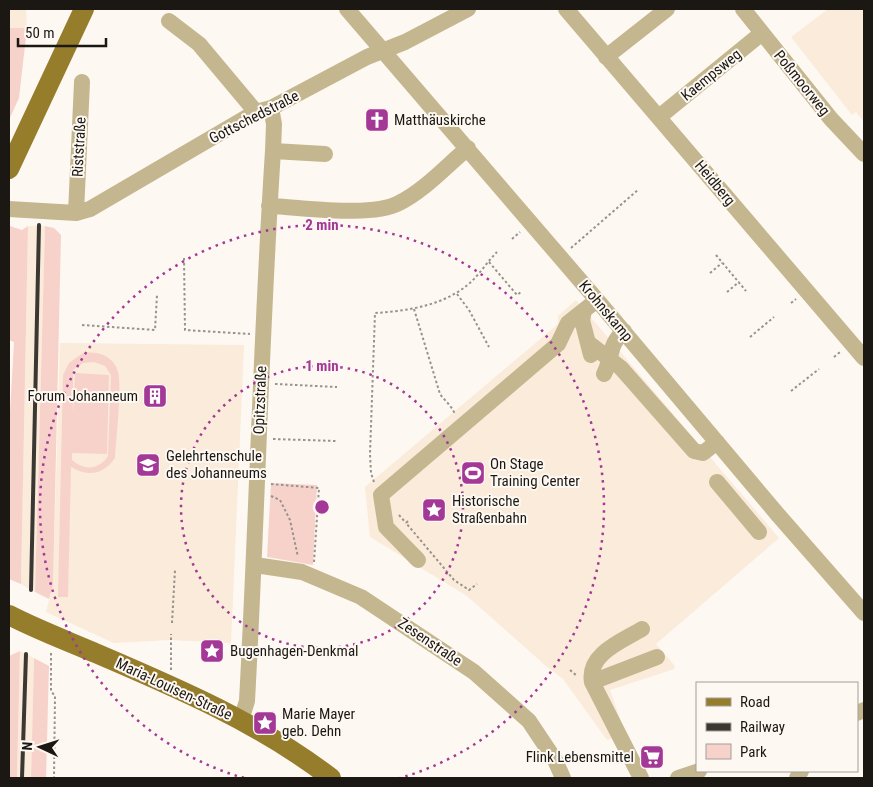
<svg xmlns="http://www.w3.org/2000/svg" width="873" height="787" font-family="'Roboto Condensed',sans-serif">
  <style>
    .built { fill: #faebda }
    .green { fill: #f7d2ca; fill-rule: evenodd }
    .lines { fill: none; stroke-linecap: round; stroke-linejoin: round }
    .path { stroke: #97928d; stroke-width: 2; stroke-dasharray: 2.5 2.5; stroke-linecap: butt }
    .minor { stroke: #c4b790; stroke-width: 16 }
    .major { stroke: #967d2c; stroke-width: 20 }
    .rail { stroke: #3b3833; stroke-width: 4 }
    .ring { fill: none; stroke: #a43897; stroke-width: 2.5; stroke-dasharray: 2.5 5 }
    .labels { text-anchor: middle; stroke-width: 4; stroke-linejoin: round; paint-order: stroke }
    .street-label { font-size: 15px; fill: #1b1814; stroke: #fef8f2 }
    .poi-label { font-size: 15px; fill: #1b1814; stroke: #fef8f2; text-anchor: start }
    .centre { fill: #a43897; stroke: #fef8f2; stroke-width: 2.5 }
    .ring-label { font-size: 15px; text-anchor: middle; font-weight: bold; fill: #a43897; stroke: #fef8f2; stroke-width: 4; stroke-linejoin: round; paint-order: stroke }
  </style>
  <rect width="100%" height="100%" fill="#fef8f2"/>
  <path class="built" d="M9 9H26L27 28H9Z
    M828 9H864V122L856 112 852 115 791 37Z
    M28 226H45L35 592 21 584Z
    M576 300 779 538 656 644 675 666 674 669 610 690 625 733 607 740 563 679 546 666 467 596 370 537 365 487 558 324V316Z
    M60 343 244 345 231 643 171 640 114 643 46 612 53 585Z
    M20 651 34 658 31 778H17Z"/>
  <path class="green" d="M9 28H27L19 98 9 120Z
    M10 226 22 230 28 226 21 584 9 579V430L14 342 9 340Z
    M45 226 54 228 61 235 53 585 49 599 35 592Z
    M83 353C98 351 114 356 118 372 122 386 116 440 115 458 103 475 88 477 71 467L68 597H58L63 375 69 363ZM94 362 105 366 111 375 108 456C99 470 84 471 72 460V453L107 454 109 375 75 373 73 415V370L83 363Z
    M271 483 317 485 313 565 267 557Z
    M20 651 17 778H9V656Z
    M34 658 49 666 46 778H31Z"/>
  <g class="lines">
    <path class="path" d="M512 239 520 232
      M571 248 639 189
      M716 255 746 291
      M184 258 185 330 250 334
      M489 262 517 295 521 292
      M710 273 722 263
      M727 292 739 282
      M457 294 469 310 489 347
      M791 303 796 299
      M414 309 440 394C445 401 453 407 455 415
      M82 325 155 330 157 295
      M750 337 774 317
      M834 357 840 352
      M275 384 337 387
      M791 391 819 369
      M273 439 336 441
      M374 482 371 473 370 454 375 313C408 311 447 305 472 281 481 272 488 261 497 252
      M271 484 319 488 314 562
      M271 496 280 500 290 520 298 557
      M399 515 406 523
      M408 521 406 523 454 580 469 590 477 584
      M172 623 175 570
      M51 653V691L55 696 54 778
      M171 670V634
      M570 670 577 676"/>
    <path class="minor" d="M347 9 597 300 779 516 864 613
      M566 9 864 358
      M743 9 831 119 864 154
      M169 21 199 44 256 112
      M606 57 667 9
      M659 117 762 33
      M273 151 325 154
      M269 206C302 207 371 218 399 203 425 190 446 166 468 148
      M9 209 76 213 90 209 256 112 271 108 367 57 405 42 468 9
      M76 213 82 82
      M584 311 582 320 591 355
      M590 344 621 368 694 451 703 453 717 442
      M604 374C613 357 608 345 624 331
      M717 482 759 532
      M418 560 386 527 381 495 558 344 568 323 597 300
      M255 565 302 572 361 597 474 672 529 721 555 760 563 778
      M592 682 657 657
      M857 713 864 710
      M241 720 247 701C257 517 261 334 273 151L274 124 271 108
      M641 778 592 682C587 654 622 641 642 629
      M678 778 699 771
      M797 778 801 771"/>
    <path class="major" d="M9 169 84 9
      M9 615C36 629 65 640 93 652 175 687 260 723 331 778"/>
    <path class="rail" d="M31 590 39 225
      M22 778 26 654"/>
  </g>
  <g class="ring">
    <circle cx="322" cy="507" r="141"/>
    <path d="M244 778A282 282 0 1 1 400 778"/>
  </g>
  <defs>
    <symbol id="church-square" viewBox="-11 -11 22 22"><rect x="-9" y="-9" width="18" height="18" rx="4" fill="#a43897" stroke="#fef8f2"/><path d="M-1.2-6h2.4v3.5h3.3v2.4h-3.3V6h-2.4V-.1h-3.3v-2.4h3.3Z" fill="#fff"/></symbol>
    <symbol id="building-square" viewBox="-11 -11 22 22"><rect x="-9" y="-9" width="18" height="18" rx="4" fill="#a43897" stroke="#fef8f2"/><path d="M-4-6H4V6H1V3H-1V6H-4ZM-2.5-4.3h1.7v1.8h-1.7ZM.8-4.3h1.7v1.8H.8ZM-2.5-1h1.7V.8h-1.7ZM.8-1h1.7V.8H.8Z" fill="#fff"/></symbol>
    <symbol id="school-square" viewBox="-11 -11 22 22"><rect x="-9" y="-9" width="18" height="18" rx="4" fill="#a43897" stroke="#fef8f2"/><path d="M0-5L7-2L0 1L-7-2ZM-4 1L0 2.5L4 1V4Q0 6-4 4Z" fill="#fff"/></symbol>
    <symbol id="stadium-square" viewBox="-11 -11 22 22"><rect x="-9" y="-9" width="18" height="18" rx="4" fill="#a43897" stroke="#fef8f2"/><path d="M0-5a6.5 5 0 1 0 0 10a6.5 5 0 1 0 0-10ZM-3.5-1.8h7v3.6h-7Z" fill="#fff"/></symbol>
    <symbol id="sight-square" viewBox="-11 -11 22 22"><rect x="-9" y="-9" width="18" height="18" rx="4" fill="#a43897" stroke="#fef8f2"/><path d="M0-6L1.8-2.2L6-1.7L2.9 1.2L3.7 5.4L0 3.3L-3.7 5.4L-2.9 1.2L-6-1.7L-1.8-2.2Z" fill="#fff"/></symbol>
    <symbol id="supermarket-square" viewBox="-11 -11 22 22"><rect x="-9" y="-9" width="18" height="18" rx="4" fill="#a43897" stroke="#fef8f2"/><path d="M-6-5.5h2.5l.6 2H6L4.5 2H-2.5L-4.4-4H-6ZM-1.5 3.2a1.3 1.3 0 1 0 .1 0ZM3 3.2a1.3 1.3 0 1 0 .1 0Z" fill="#fff"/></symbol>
  </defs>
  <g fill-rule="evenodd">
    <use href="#church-square" x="363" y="106" width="28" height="28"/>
    <use href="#building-square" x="141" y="382" width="28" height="28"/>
    <use href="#school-square" x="134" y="451" width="28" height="28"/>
    <use href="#stadium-square" x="459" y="459" width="28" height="28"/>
    <use href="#sight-square" x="420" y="496" width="28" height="28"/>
    <use href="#sight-square" x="198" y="637" width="28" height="28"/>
    <use href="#sight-square" x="251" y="709" width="28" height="28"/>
    <use href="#supermarket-square" x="638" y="743" width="28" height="28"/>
  </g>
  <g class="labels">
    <g class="street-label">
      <text transform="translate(711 75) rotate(-39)" y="5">Kaempsweg</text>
      <text transform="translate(802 83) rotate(51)" y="5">Poßmoorweg</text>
      <text transform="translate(254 117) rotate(-27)" y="5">Gottschedstraße</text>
      <text transform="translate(79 147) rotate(-87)" y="5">Riststraße</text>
      <text transform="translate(715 183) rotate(50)" y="5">Heidberg</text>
      <text transform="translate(606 311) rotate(50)" y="5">Krohnskamp</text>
      <text transform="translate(260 400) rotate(-88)" y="5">Opitzstraße</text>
      <text transform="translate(430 642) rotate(34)" y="5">Zesenstraße</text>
      <text transform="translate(174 689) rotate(25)" y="5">Maria-Louisen-Straße</text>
    </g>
    <g class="poi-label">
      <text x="394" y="125">Matthäuskirche</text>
      <text x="138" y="401" text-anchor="end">Forum Johanneum</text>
      <text x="166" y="461">Gelehrtenschule<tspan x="166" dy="17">des Johanneums</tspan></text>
      <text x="490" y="469">On Stage<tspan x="490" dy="17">Training Center</tspan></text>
      <text x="452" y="506">Historische<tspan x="452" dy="17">Straßenbahn</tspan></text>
      <text x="230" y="656">Bugenhagen-Denkmal</text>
      <text x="282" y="719">Marie Mayer<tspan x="282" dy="17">geb. Dehn</tspan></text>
      <text x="634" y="762" text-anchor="end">Flink Lebensmittel</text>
    </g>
  </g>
  <circle cx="322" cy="507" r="8" class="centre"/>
  <g class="ring-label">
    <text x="322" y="230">2 min</text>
    <text x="322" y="371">1 min</text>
  </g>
  <rect width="873" height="787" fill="none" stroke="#1b1814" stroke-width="20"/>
  <rect x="696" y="682" width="162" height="90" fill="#fef8f2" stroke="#a39e99"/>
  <rect x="706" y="698" width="25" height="8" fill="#967d2c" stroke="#a39e99"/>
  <text x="740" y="707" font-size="15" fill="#1b1814">Road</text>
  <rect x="706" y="723" width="25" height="8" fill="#3b3833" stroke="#a39e99"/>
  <text x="740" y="732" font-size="15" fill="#1b1814">Railway</text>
  <rect x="706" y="744" width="25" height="15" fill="#f7d2ca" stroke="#a39e99"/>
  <text x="740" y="757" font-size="15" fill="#1b1814">Park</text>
  <g transform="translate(40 747) rotate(274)" stroke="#fef8f2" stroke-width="4" paint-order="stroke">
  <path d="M0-4L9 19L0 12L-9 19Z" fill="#1b1814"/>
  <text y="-8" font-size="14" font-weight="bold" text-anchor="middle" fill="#1b1814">N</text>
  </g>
  <path d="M18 38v8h88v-8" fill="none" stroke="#1b1814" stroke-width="2.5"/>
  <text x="25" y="38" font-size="15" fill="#1b1814" stroke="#fef8f2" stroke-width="4" paint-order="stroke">50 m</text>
</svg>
